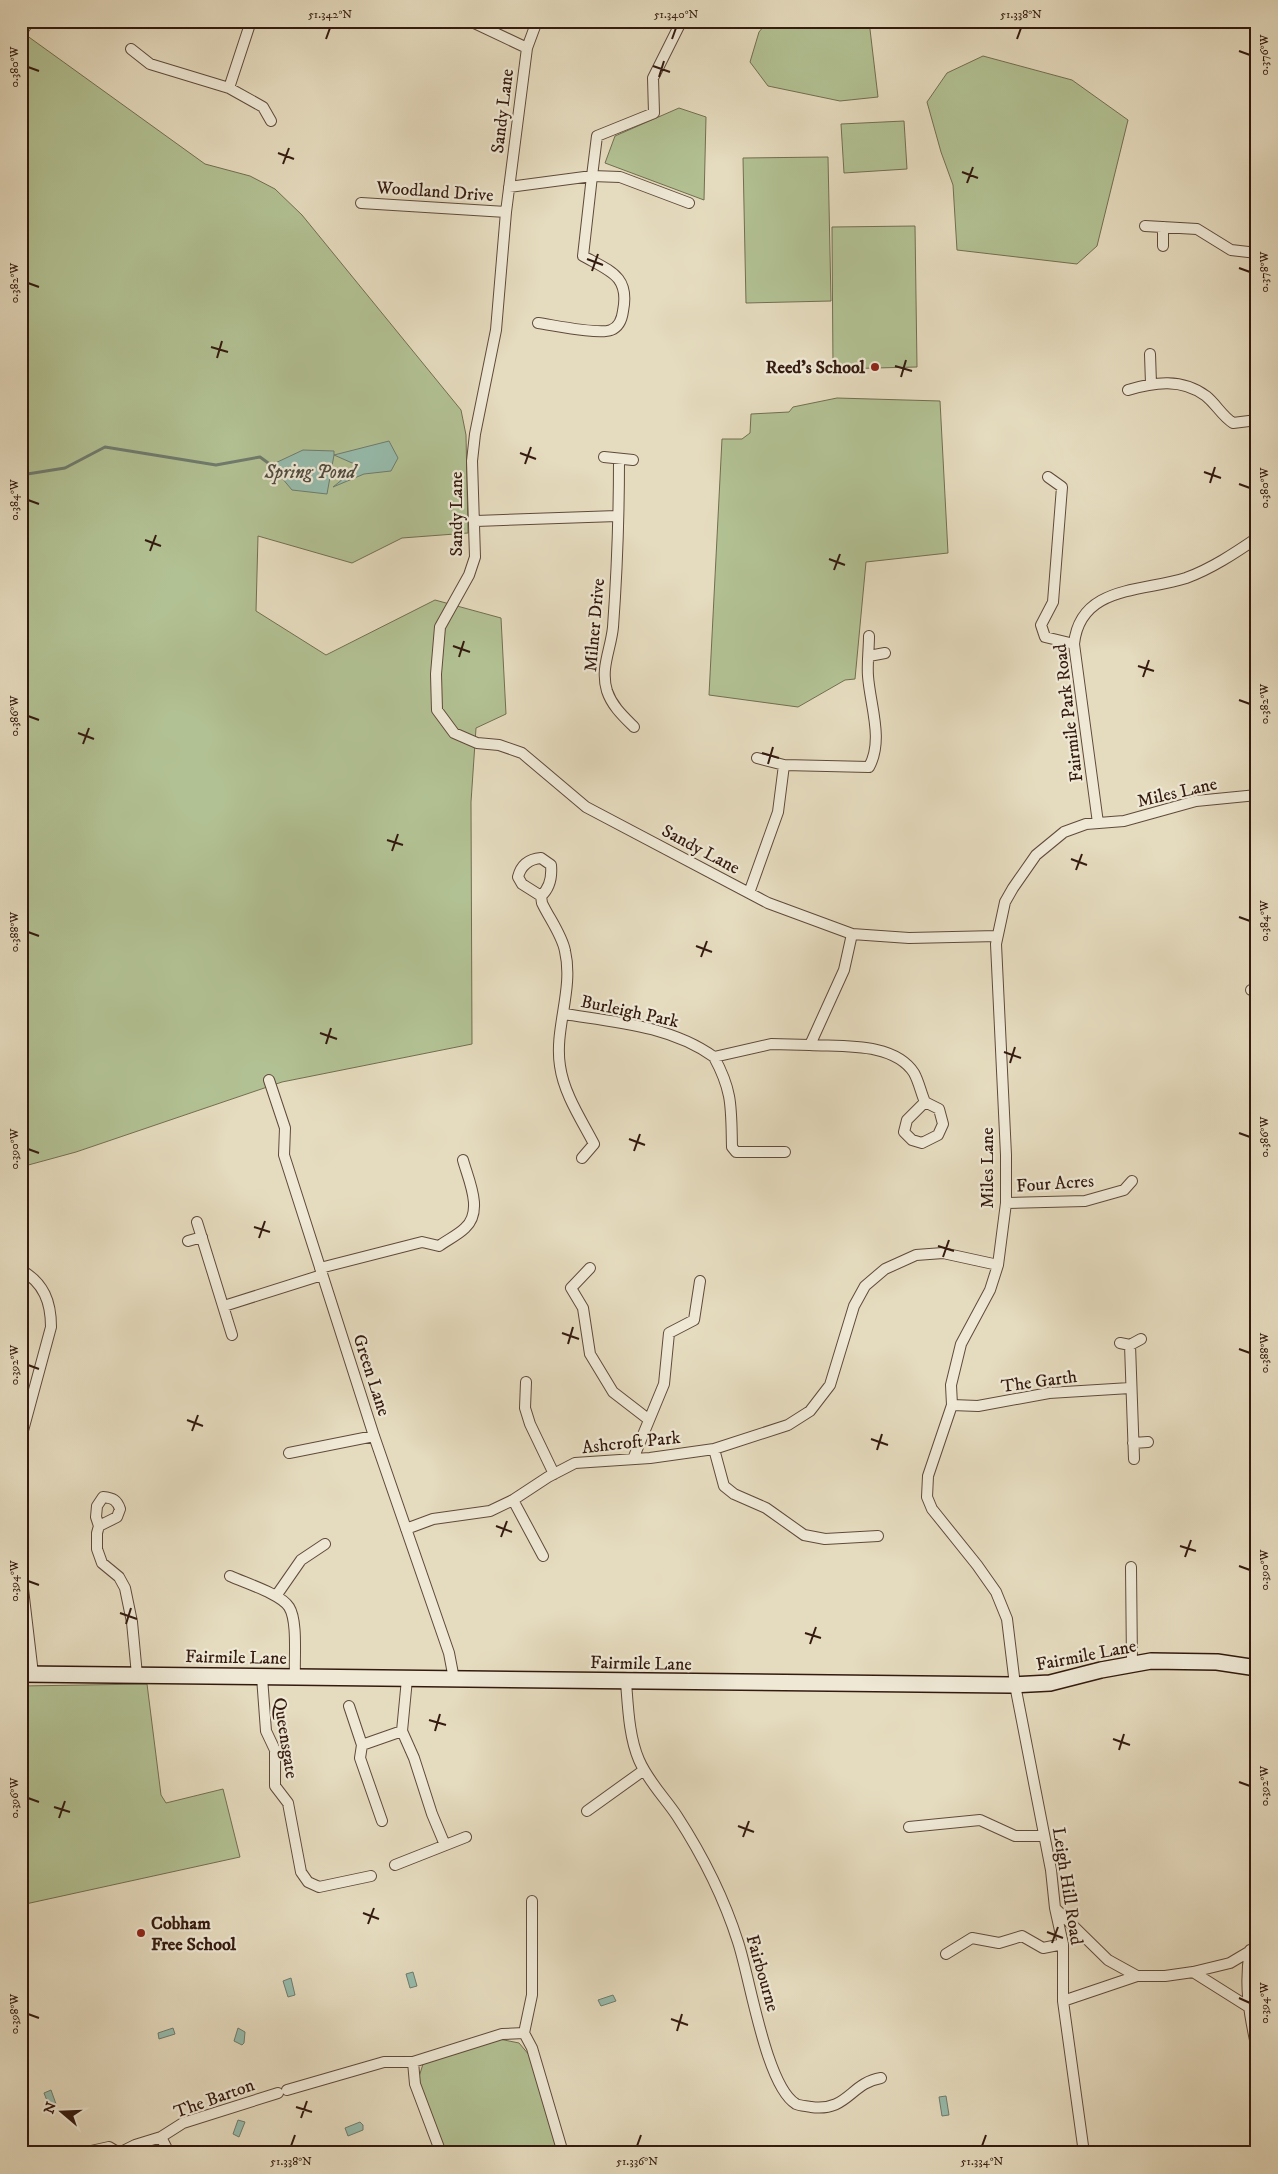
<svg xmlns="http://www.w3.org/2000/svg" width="1278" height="2174" font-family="'IM FELL DW Pica',serif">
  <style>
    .green { fill: #b2c193; stroke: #736e51 }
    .water { fill: #96bcad; stroke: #6f7b6e }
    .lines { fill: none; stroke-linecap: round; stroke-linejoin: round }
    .stream { stroke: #6f7b6e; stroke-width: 3 }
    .street-casing { stroke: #604a3b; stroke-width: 12 }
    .secondary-casing { stroke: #341a0f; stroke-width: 18 }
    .street { stroke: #eee8d5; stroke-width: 10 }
    .secondary { stroke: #eee8d5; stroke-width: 15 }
    .ticks { fill: none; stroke: #341a0f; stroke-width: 2 }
    .poi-dot { fill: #8f2418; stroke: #eee8d5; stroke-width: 2 }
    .labels { text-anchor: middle; stroke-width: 4.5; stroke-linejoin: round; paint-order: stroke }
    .street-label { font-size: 18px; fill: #341a0f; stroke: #eee8d5 }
    .poi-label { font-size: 18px; font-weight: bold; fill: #341a0f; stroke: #eee8d5; text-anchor: end }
    .water-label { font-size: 19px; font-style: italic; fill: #514b3e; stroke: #eee8d5 }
    .neatline { fill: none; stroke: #341a0f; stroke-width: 2 }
    .ticks-label { font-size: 12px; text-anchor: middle; fill: #341a0f }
  </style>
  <rect width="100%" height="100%" fill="#e5dbbe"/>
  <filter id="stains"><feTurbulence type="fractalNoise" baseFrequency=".004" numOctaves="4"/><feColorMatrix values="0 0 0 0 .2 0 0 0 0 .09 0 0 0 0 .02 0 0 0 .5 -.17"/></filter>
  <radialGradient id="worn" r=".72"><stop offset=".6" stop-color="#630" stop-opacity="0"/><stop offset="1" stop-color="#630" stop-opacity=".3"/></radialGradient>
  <path class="green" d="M21 21H37L26 35 205 164 250 176 275 189 302 215 461 410 466 435 468 533 402 538 352 563 258 536 256 611 326 655 435 600 501 618 506 714 476 728 471 802 472 1044 282 1082 76 1152 21 1167Z
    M768 21H869L878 97 840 101 768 86 750 62 759 32Z
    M983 56 1072 80 1128 120 1097 246 1077 264 957 250 953 185 941 152 927 102 947 73Z
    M679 108 706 117 704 200 605 163 615 136Z
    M904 121 907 169 844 173 841 124Z
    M828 157 831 301 746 303 743 158Z
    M915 226 917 367 833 369 832 227Z
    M837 398 940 401 948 553 866 562 855 679 845 680 798 707 709 695 722 439H742L750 433 751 414 789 412 793 407Z
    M147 1684 161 1795 166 1803 223 1789 240 1857 21 1905V1686Z
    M499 2039 519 2043 530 2056 559 2153H445L418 2080 423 2064 431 2059Z
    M147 2147 162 2153H133Z"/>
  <path class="water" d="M389 441 398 458 391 471 364 474 333 487 359 466 334 455 327 494 292 490 271 465 303 450 334 451V455Z
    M413 1972 417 1986 410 1988 406 1974Z
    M291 1978 295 1995 288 1997 283 1981Z
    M613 1995 616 2001 601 2006 598 2000Z
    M173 2028 175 2034 159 2039 158 2033Z
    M238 2028 245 2032 244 2043 242 2045 234 2041Z
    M51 2090 56 2104 52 2107 49 2106 44 2093Z
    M946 2096 949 2115 942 2116 939 2097Z
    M238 2120 245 2122 239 2137 233 2134Z
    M360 2122 363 2125V2130L348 2136 345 2128Z"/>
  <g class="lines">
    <path class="stream" d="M21 475 65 468 105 447 216 465 260 457 271 465"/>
    <defs>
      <path id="street" d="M470 21 527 48
        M537 21 527 48 506 212 496 330 475 434 472 461 475 557 469 575 440 627 436 674 437 710 454 733 477 743 499 745 522 753 586 807 768 903 852 934 909 938 997 936
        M131 49 150 64 229 88 263 107 271 121
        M229 88 251 21
        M509 187 592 176 597 136 654 113 653 78 681 22
        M361 203 506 212
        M1145 226 1197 229 1231 250 1257 253
        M1163 246V227
        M538 323C553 325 599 335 611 330 619 327 622 319 623 311 630 276 610 271 583 256L592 176 620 177 689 203
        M1150 354 1151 384
        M1128 390C1154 382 1182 378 1206 396 1216 404 1222 416 1233 423L1257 420
        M604 457 633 460
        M619 459C619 514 617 572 613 627 611 649 600 668 607 691 612 706 623 716 634 727
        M1048 477 1062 487 1053 602 1041 625 1045 637 1074 644
        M476 521 617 516
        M869 656 885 653
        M757 758 784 765 869 767C884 740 870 705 868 676 867 663 869 649 869 636
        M1098 823 1074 644C1080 585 1143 592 1186 578 1211 569 1235 553 1257 538
        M749 893 778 812 784 765
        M541 896C550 888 552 876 551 865L541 858C529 859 521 865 518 877L522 884 541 896 542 903C549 918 562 935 565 951 574 989 554 1029 560 1066 564 1094 581 1119 594 1144L582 1158
        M1251 990H1257
        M564 1014C615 1022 671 1026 714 1057L771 1044 810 1045 844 970 852 934
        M810 1045C842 1047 894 1042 914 1073 919 1082 921 1093 925 1102L939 1109 943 1124 938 1135 922 1143 912 1140 904 1132 907 1120 925 1102
        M714 1057C733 1092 731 1108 732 1147L736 1152H785
        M269 1080 285 1128 284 1155 374 1436 449 1653 454 1679
        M1006 1203 1085 1201 1124 1190 1132 1181
        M197 1222 232 1335
        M188 1241 202 1237
        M320 1268 422 1242 439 1246C447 1240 458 1235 465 1228 484 1211 468 1179 463 1160
        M590 1268 571 1288 583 1308 590 1354 613 1392 648 1419
        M21 1270C44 1283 51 1302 51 1327L21 1438
        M224 1306 322 1275
        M1120 1343 1130 1345 1141 1339
        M1130 1345 1134 1459
        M526 1382 525 1408 530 1424 554 1474
        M952 1405 978 1406 1049 1393 1130 1388
        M1133 1443 1148 1442
        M714 1449 724 1486 734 1494 766 1508 804 1535 825 1539 878 1536
        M289 1453 374 1436
        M633 1459 664 1384 669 1333 694 1320 700 1281
        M513 1500 543 1556
        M99 1526 117 1517 120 1509C117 1500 113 1498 103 1497L97 1506 96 1517 99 1526 97 1533V1549L102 1563 119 1577 125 1588 132 1622 137 1675
        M406 1529 433 1519 490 1511 513 1500 548 1477 575 1463 650 1458 714 1449 788 1425 810 1411 830 1385 854 1306 865 1286 885 1269 916 1255 943 1253 998 1265
        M1131 1567 1132 1664
        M21 1572 33 1674
        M230 1576C245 1583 281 1594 289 1607 298 1621 294 1659 295 1677
        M276 1596 301 1560 325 1544
        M262 1677 266 1731 275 1750V1786L288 1803 301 1872 308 1882 319 1887 371 1876
        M407 1679 402 1731 414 1758 432 1814 445 1845
        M626 1682C628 1707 629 1737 639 1760 648 1781 665 1798 677 1816 703 1856 724 1898 738 1942 750 1978 766 2086 796 2104 800 2106 807 2106 811 2107 848 2112 850 2083 881 2078
        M349 1706 362 1745 402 1731
        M362 1745 360 1758 382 1821
        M587 1811 644 1770
        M909 1827 980 1820 1015 1836H1044
        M395 1865 466 1837
        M532 1901V1995L524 2033 532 2048 563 2153
        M1055 1908 1108 1960 1137 1976H1165L1193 1972 1230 1963 1257 1947
        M1250 1950C1244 1984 1249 2014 1257 2049
        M946 1954 972 1938 999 1943 1022 1936 1043 1948 1063 1944
        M1193 1972 1247 2006
        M1063 2001 1137 1976
        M413 2062 502 2034 524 2033
        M287 2090 384 2062H413L415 2084 441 2153
        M161 2137 183 2123 278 2093
        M82 2153 109 2147 119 2153
        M119 2153 135 2145 161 2137 169 2153
        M1084 2153 1063 2001V1944L1055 1908 1051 1870 1015 1685 1007 1619 996 1592 977 1565 932 1509 927 1497 928 1476 952 1405 951 1385 961 1344 990 1290 998 1265 1006 1203V1155L996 944 1005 902 1013 888 1036 855 1064 832 1086 824 1124 821 1196 801 1257 795"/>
      <path id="secondary" d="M21 1674 1010 1685 1050 1683 1101 1670 1151 1661 1217 1662 1257 1668"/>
    </defs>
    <use href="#street" class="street-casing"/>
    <use href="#secondary" class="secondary-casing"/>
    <use href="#street" class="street"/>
    <use href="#secondary" class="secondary"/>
  </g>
  <path class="ticks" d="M326 39 330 28M672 39 676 28M1017 39 1021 28M1239 51 1250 55M653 66 670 72M28 67 39 71M659 77 664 61M278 153 294 159M283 164 289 148M962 172 978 178M967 183 973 167M587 259 603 265M1239 268 1250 272M592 271 598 254M28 283 39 287M211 347 228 352M217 358 222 341M895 366 912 371M901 377 906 360M520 453 536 459M525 464 531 447M1204 472 1221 478M1210 483 1215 467M1239 484 1250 488M28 500 39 504M145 540 161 546M150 551 156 535M829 559 845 565M834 570 840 554M453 646 470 652M459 657 464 641M1138 666 1154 671M1143 677 1149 660M1239 700 1250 704M28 716 39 720M78 733 94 739M83 744 89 728M762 753 779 758M768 764 773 747M387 840 403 845M392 851 398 834M1071 859 1087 865M1076 870 1082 854M1239 917 1250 921M28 932 39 936M696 946 712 952M701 957 707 941M320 1033 337 1039M326 1044 331 1028M1004 1052 1021 1058M1010 1063 1015 1047M1239 1133 1250 1137M629 1139 645 1145M28 1149 39 1153M634 1151 640 1134M254 1227 270 1232M259 1238 265 1221M938 1246 954 1251M943 1257 949 1240M562 1333 579 1339M568 1344 573 1327M1239 1349 1250 1353M28 1365 39 1369M187 1420 203 1426M192 1431 198 1415M871 1439 888 1445M877 1450 882 1434M496 1526 512 1532M501 1537 507 1521M1180 1546 1196 1551M1185 1557 1191 1540M1239 1566 1250 1570M28 1581 39 1585M120 1613 137 1619M126 1624 131 1608M805 1633 821 1638M810 1644 816 1627M429 1720 446 1725M435 1731 440 1714M1113 1739 1130 1745M1119 1750 1124 1734M1239 1782 1250 1786M28 1798 39 1802M54 1807 70 1812M59 1818 65 1801M738 1826 754 1832M743 1837 749 1821M363 1913 379 1919M368 1924 374 1908M1047 1932 1063 1938M1052 1943 1058 1927M1239 1998 1250 2003M28 2014 39 2018M671 2019 688 2025M677 2031 682 2014M296 2107 312 2112M301 2118 307 2101M291 2146 295 2135M637 2146 641 2135M982 2146 986 2135"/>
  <g class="poi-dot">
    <circle cx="875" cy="367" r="5"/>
    <circle cx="141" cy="1933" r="5"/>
  </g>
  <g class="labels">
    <g class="street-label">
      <text transform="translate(502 111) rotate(-83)" y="6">Sandy Lane</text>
      <text transform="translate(435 191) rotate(4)" y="6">Woodland Drive</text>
      <text transform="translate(456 514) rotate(-90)" y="6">Sandy Lane</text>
      <text transform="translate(594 625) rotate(-85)" y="6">Milner Drive</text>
      <text transform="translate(1068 713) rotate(-97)" y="6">Fairmile Park Road</text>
      <text transform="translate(1177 792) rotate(-13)" y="6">Miles Lane</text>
      <text transform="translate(701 849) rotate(28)" y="6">Sandy Lane</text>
      <text transform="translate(630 1011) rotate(12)" y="6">Burleigh Park</text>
      <text transform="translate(987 1168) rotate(-90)" y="6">Miles Lane</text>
      <text transform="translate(1055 1183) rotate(-4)" y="6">Four Acres</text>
      <text transform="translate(372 1375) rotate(72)" y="6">Green Lane</text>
      <text transform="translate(1039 1381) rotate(-8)" y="6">The Garth</text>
      <text transform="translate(631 1442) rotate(-6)" y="6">Ashcroft Park</text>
      <text transform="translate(1086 1655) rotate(-11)" y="6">Fairmile Lane</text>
      <text transform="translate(236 1657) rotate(1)" y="6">Fairmile Lane</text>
      <text transform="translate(641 1663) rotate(1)" y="6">Fairmile Lane</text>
      <text transform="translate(286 1738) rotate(81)" y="6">Queensgate</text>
      <text transform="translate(1068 1886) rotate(81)" y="6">Leigh Hill Road</text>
      <text transform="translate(763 1973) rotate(74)" y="6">Fairbourne</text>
      <text transform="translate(214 2098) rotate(-20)" y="6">The Barton</text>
    </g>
    <g class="poi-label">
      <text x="865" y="373">Reed's School</text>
      <text x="151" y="1929" text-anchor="start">Cobham<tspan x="151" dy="21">Free School</tspan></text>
    </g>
    <g class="water-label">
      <text x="310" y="478">Spring Pond</text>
    </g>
  </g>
  <rect width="1278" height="2174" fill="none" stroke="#e5dbbe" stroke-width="55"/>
  <g transform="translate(62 2112) rotate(289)" stroke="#eee8d5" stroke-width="4" paint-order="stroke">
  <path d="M0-4L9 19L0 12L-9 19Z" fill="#341a0f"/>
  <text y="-8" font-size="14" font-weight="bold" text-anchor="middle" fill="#341a0f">N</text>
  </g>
  <rect x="28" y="28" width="1222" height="2118" class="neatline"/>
  <g class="ticks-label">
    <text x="330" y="18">51.342°N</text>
    <text x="676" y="18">51.340°N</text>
    <text x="1021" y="18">51.338°N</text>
    <text transform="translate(1264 55) rotate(-90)" y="4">0.376°W</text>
    <text transform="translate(14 67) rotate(-90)" y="4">0.380°W</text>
    <text transform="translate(1264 272) rotate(-90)" y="4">0.378°W</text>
    <text transform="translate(14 283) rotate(-90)" y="4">0.382°W</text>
    <text transform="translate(1264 488) rotate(-90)" y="4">0.380°W</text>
    <text transform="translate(14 500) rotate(-90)" y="4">0.384°W</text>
    <text transform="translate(1264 704) rotate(-90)" y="4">0.382°W</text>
    <text transform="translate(14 716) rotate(-90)" y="4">0.386°W</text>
    <text transform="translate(1264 921) rotate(-90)" y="4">0.384°W</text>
    <text transform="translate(14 932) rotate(-90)" y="4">0.388°W</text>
    <text transform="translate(1264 1137) rotate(-90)" y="4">0.386°W</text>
    <text transform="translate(14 1149) rotate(-90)" y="4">0.390°W</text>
    <text transform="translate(1264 1353) rotate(-90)" y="4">0.388°W</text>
    <text transform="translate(14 1365) rotate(-90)" y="4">0.392°W</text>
    <text transform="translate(1264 1570) rotate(-90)" y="4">0.390°W</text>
    <text transform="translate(14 1581) rotate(-90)" y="4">0.394°W</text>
    <text transform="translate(1264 1786) rotate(-90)" y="4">0.392°W</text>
    <text transform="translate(14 1798) rotate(-90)" y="4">0.396°W</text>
    <text transform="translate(1264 2003) rotate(-90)" y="4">0.394°W</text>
    <text transform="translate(14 2014) rotate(-90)" y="4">0.398°W</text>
    <text x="291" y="2165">51.338°N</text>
    <text x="637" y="2165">51.336°N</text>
    <text x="982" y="2165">51.334°N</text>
  </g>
  <rect width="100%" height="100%" filter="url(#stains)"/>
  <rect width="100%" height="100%" fill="url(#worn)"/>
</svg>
